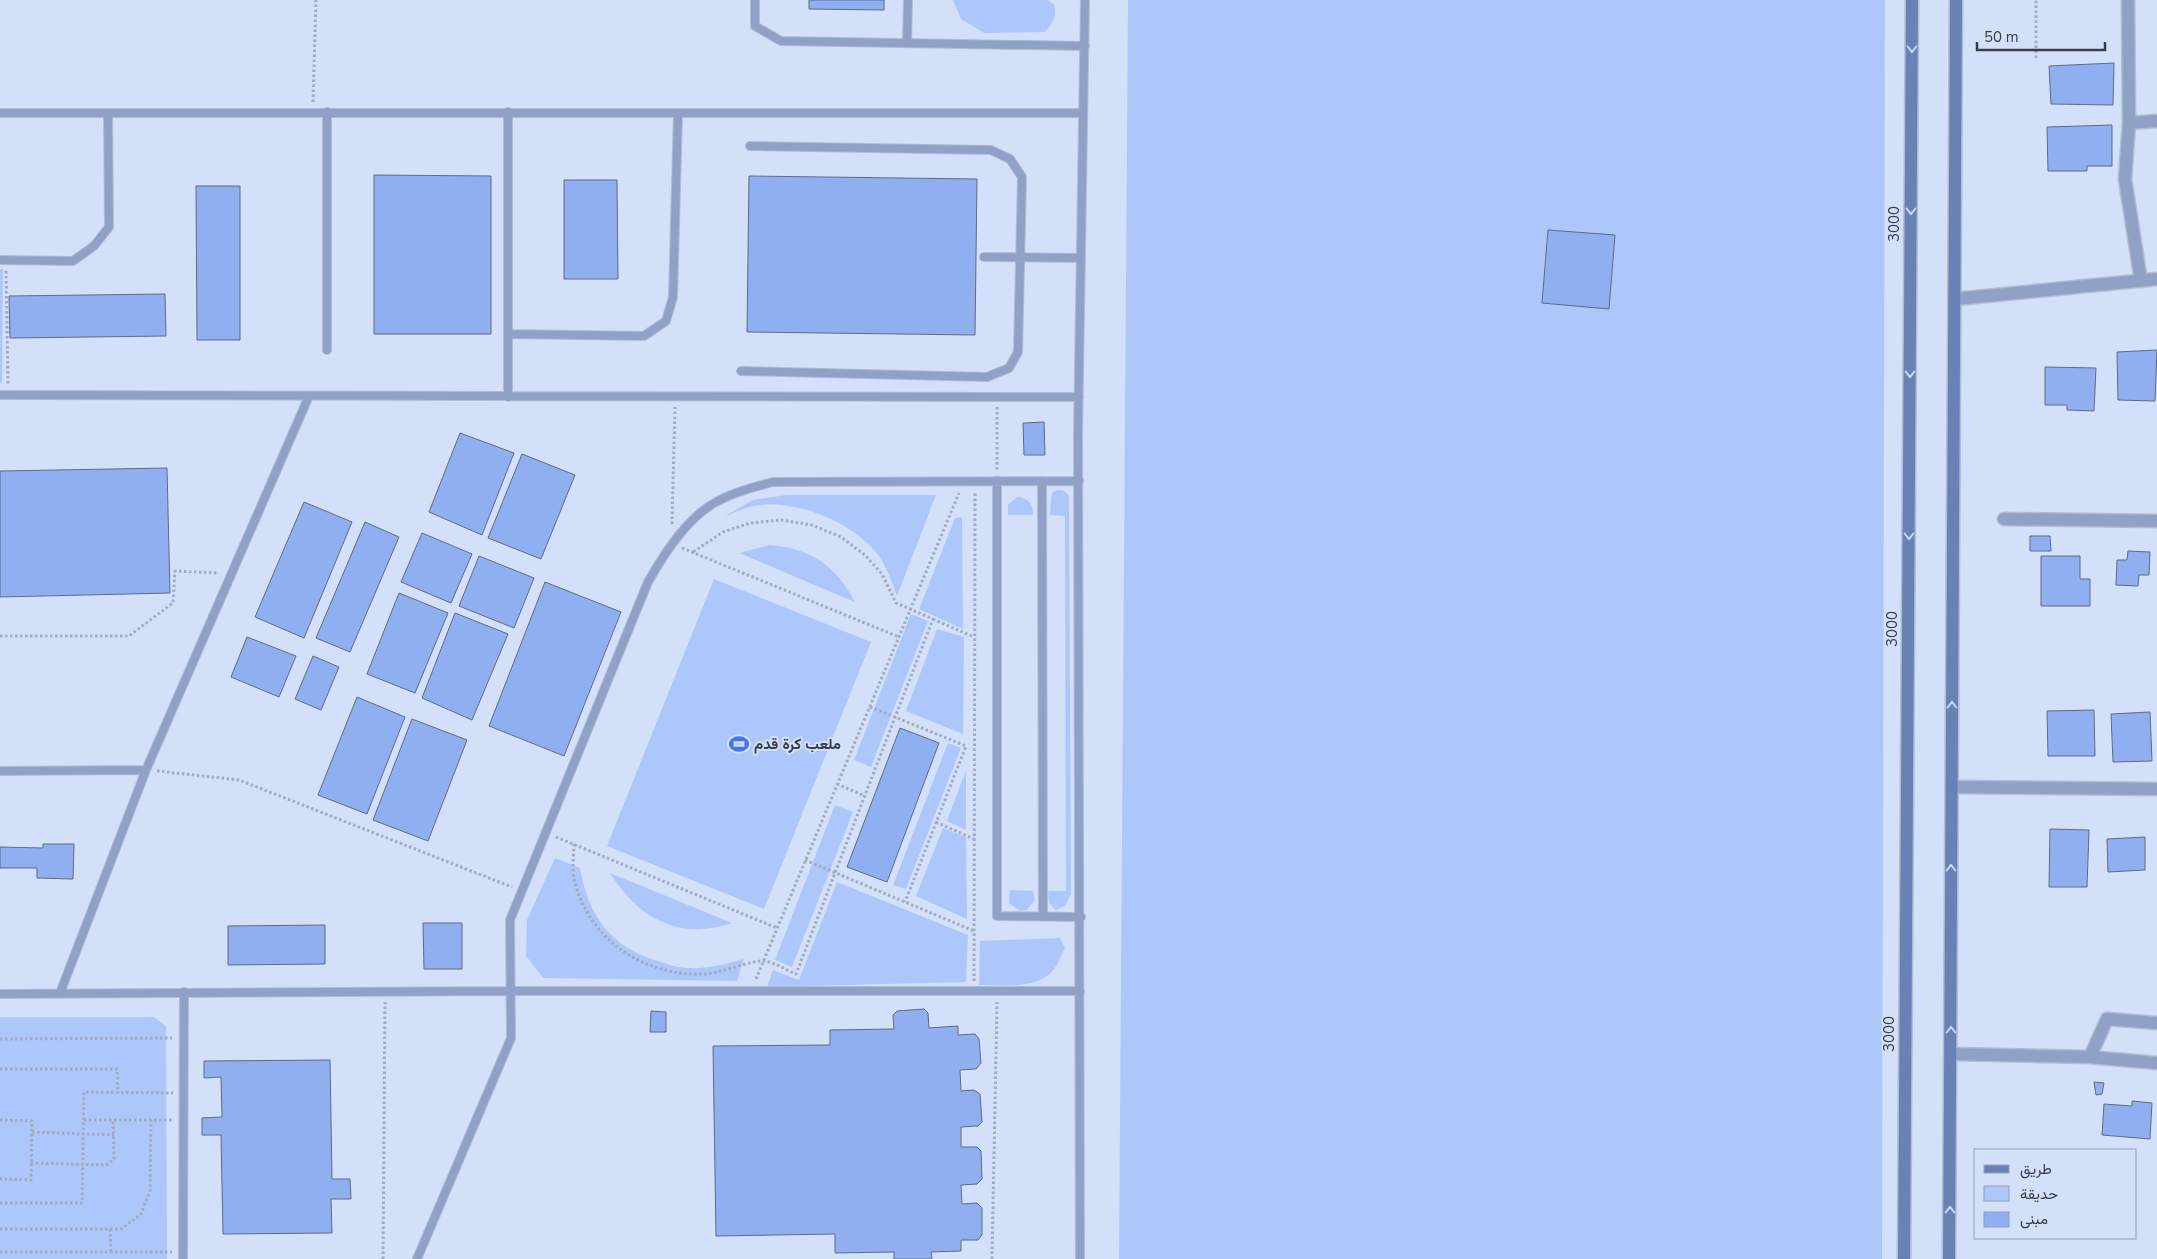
<svg xmlns="http://www.w3.org/2000/svg" width="2157" height="1259" font-family="'Nunito Sans',Vazirmatn,sans-serif">
  <style>
    .green { fill: #aec7fa }
    .building { fill: #90aff0; stroke: #606b82 }
    .lines { fill: none; stroke-linecap: round; stroke-linejoin: round }
    .lane-casing { stroke: #b1bcd3; stroke-width: 10 }
    .street-casing { stroke: #b1bcd3; stroke-width: 15 }
    .secondary-casing { stroke: #b1bcd3; stroke-width: 15 }
    .path { stroke: #a0abc0; stroke-width: 3; stroke-dasharray: 2.5 2.5; stroke-linecap: butt }
    .lane { stroke: #8fa1c5; stroke-width: 8 }
    .street { stroke: #8fa1c5; stroke-width: 12 }
    .secondary { stroke: #6982b6; stroke-width: 12 }
    .oneway { stroke: #c8d7f3 }
    .labels { text-anchor: middle; stroke-width: 4; stroke-linejoin: round; paint-order: stroke }
    .street-label { font-size: 15px; fill: #373c47; stroke: #d3e0fa }
    .poi-label { font-size: 15px; font-weight: bold; fill: #373c47; stroke: #d3e0fa; text-anchor: start }
  </style>
  <rect width="100%" height="100%" fill="#d3e0fa"/>
  <path class="green" d="M953 0H1047L1054 4C1057 17 1053 22 1045 32L984 33 961 19Z
    M1128 0H1885L1882 1259H1119Z
    M0 269H3L2 383H0Z
    M1058 490 1065 491 1069 496 1071 894 1065 906 1056 910 1049 903 1048 891H1066L1065 516 1050 515 1051 497 1053 492Z
    M786 495H936L897 596C891 580 886 564 875 551 849 521 794 498 754 506 744 508 734 513 725 516L753 500Z
    M1017 497C1028 497 1033 504 1033 515H1008V505Z
    M962 517 963 629 919 609 955 518Z
    M770 545C812 549 835 565 855 602L739 553Z
    M714 579 871 642 764 909 607 846Z
    M911 614 928 621 871 767 854 760Z
    M937 629 964 637 963 734 906 711Z
    M948 743 961 748 906 889 893 885Z
    M966 770V830L947 821Z
    M835 805 853 812 792 967 775 960Z
    M943 828 966 837 967 919 916 896Z
    M555 858 580 868C588 915 610 947 658 961 667 964 678 968 688 968 707 969 726 964 744 959L737 981 543 978 526 956 527 920Z
    M610 873 732 923C679 941 638 918 610 873Z
    M837 882 968 935 966 982 767 987 773 970 799 980Z
    M1010 890 1033 891 1035 900 1027 910 1020 911 1009 903Z
    M1060 938 1065 948C1061 954 1059 963 1054 969 1039 990 1001 985 979 985L980 941Z
    M0 1017H154L166 1026 167 1259H0Z"/>
  <path class="building" d="M809 0H884V10L809 9Z
    M2114 63 2113 105 2051 104 2049 66Z
    M2112 125V166H2087V171H2048L2047 127Z
    M374 175 491 176V334H374Z
    M749 176 977 179 975 335 747 332Z
    M564 180H617L618 279H564Z
    M196 186H240V340H197Z
    M1548 230 1615 235 1609 309 1542 303Z
    M165 294 166 336 10 338 9 296Z
    M2157 350 2155 401 2118 400 2117 352Z
    M2045 367 2096 368 2094 411 2067 410V405H2045Z
    M1044 422 1045 455H1024L1023 423Z
    M460 433 514 453 482 535 429 512Z
    M522 454 575 475 541 559 488 538Z
    M167 468 170 593 0 597V471Z
    M304 502 352 522 304 638 255 617Z
    M365 522 399 537 350 652 316 638Z
    M422 533 472 554 451 603 401 582Z
    M2030 536H2050L2051 551H2030Z
    M2128 551 2150 552 2149 575H2139L2138 586 2116 585 2117 560H2127Z
    M479 556 534 578 514 628 459 606Z
    M2041 556H2080V579H2090V606H2041Z
    M545 582 621 612 564 756 489 726Z
    M399 593 448 613 415 693 367 674Z
    M455 613 508 634 472 720 422 698Z
    M247 637 296 656 279 697 231 677Z
    M313 656 339 667 321 710 295 699Z
    M357 697 405 717 367 814 318 795Z
    M2094 710 2095 756H2048L2047 711Z
    M2150 712 2152 761 2113 762 2111 714Z
    M412 719 467 740 428 841 373 820Z
    M900 728 939 743 887 882 847 867Z
    M2050 829 2089 830 2087 887H2049Z
    M2145 837V870L2108 872 2107 839Z
    M43 844H74L73 879 37 878V868H0V847L43 848Z
    M423 923H462V969H424Z
    M325 925V964L228 965V926Z
    M924 1009 928 1013 929 1028 958 1026V1035L975 1034 979 1039 981 1063 976 1069 960 1070 961 1091 974 1090 980 1094 982 1122 978 1126 961 1127V1147H977L981 1151 982 1179 977 1184 961 1185 962 1204 977 1203 982 1208V1235L978 1240H961V1251L931 1252 932 1259H894V1252L835 1253V1234L716 1236 713 1046 830 1045V1030L894 1029 893 1015 897 1011Z
    M651 1011 666 1012V1032H650Z
    M330 1060 332 1179H350L351 1199H331L332 1233 223 1234 221 1135H202V1118L222 1117 221 1077 204 1078V1061Z
    M2094 1082 2104 1083 2102 1094 2096 1095Z
    M2132 1101 2152 1103 2150 1139 2102 1135 2104 1104 2132 1106Z"/>
  <g class="lines">
    <defs>
      <path id="lane" d="M755 0V26L781 41 1085 46
        M907 43 908 0
        M327 112V350
        M508 112V397
        M0 113H1083
        M984 257 1081 258
        M0 260 73 261 94 246 109 227 108 113
        M508 334 644 336 666 321 673 297 678 113
        M741 371 987 377 1009 368 1018 352 1022 177 1010 159 991 150 750 146
        M0 395 1079 397
        M997 481V916L1081 917
        M1042 481 1043 916
        M0 771 146 770
        M60 993 146 770 309 396
        M0 994 510 991H1080
        M183 1259 184 992
        M417 1259 511 1038 510 920 648 582C664 554 688 516 718 501 735 492 754 487 773 482L1079 481
        M1080 1259 1078 433 1085 0"/>
      <path id="street" d="M2128 0 2129 123 2125 179 2141 281
        M2129 123 2157 121
        M1955 299 2157 279
        M2004 519 2157 521
        M1952 787 2157 789
        M1951 1054 2090 1057 2157 1063
        M2090 1057 2107 1019 2157 1023"/>
      <path id="secondary" d="M1904 1259 1912 0
        M1949 1259 1956 0"/>
    </defs>
    <use href="#lane" class="lane-casing"/>
    <use href="#street" class="street-casing"/>
    <use href="#secondary" class="secondary-casing"/>
    <path class="path" d="M2036 58V0
      M313 102 316 0
      M6 271 8 384
      M997 407V471
      M672 524 675 407
      M682 548 899 637
      M933 619 974 637
      M0 636H129L173 603 175 571 219 573
      M870 707 966 746 905 902
      M157 771 239 780 512 887
      M837 784 865 796
      M936 822 974 839
      M556 837 777 928
      M574 844C574 855 572 868 574 879 588 939 644 977 704 974 720 973 753 960 764 961 774 962 786 970 796 974L933 619 896 603 882 574 865 555 841 537 812 525 781 520 750 523 723 532 693 552
      M805 860 974 931
      M756 979 959 493
      M974 981 975 492
      M0 1039 172 1038
      M0 1069H117L118 1093
      M0 1120 32 1121 31 1180 0 1179
      M84 1120H173
      M32 1132 114 1135
      M31 1163 106 1165 114 1159 113 1120
      M0 1203H82L84 1092 173 1093
      M0 1229H121L141 1214 150 1191 151 1120
      M110 1229 111 1252
      M0 1252H172
      M383 1259 385 1002
      M992 1259 997 1002"/>
    <use href="#lane" class="lane"/>
    <use href="#street" class="street"/>
    <use href="#secondary" class="secondary"/>
  </g>
  <defs><path id="oneway-chevron" d="M-2-3.5L2.5 0L-2 3.5" fill="none" stroke-width="1.6" stroke-linecap="round" stroke-linejoin="round" transform="scale(1.25)"/></defs>
  <g class="oneway">
    <use href="#oneway-chevron" transform="translate(1912 49) rotate(90)"/>
    <use href="#oneway-chevron" transform="translate(1911 211) rotate(90)"/>
    <use href="#oneway-chevron" transform="translate(1910 374) rotate(90)"/>
    <use href="#oneway-chevron" transform="translate(1909 536) rotate(90)"/>
    <use href="#oneway-chevron" transform="translate(1952 705) rotate(-90)"/>
    <use href="#oneway-chevron" transform="translate(1951 868) rotate(-90)"/>
    <use href="#oneway-chevron" transform="translate(1951 1030) rotate(-90)"/>
    <use href="#oneway-chevron" transform="translate(1950 1210) rotate(-90)"/>
  </g>
  <defs>
    <symbol id="stadium-bare" viewBox="-9 -9 18 18"><path d="M0-5a6.5 5 0 1 0 0 10a6.5 5 0 1 0 0-10ZM-3.5-1.8h7v3.6h-7Z" fill="#4675e6" stroke="#d3e0fa" stroke-width="2.5" paint-order="stroke"/></symbol>
  </defs>
  <g fill-rule="evenodd">
    <use href="#stadium-bare" x="725" y="730" width="28" height="28"/>
  </g>
  <g class="labels">
    <g class="street-label">
      <text transform="translate(1894 224) rotate(-90)" y="5">3000</text>
      <text transform="translate(1892 629) rotate(-90)" y="5">3000</text>
      <text transform="translate(1889 1034) rotate(-90)" y="5">3000</text>
    </g>
    <g class="poi-label">
      <text x="754" y="749">ملعب كرة قدم</text>
    </g>
  </g>
  <rect x="1974" y="1149" width="162" height="90" fill="#d3e0fa" stroke="#959eb2"/>
  <rect x="1984" y="1165" width="25" height="8" fill="#6982b6" stroke="#959eb2"/>
  <text x="2020" y="1174" font-size="15" fill="#373c47">طريق</text>
  <rect x="1984" y="1186" width="25" height="15" fill="#aec7fa" stroke="#959eb2"/>
  <text x="2020" y="1199" font-size="15" fill="#373c47">حديقة</text>
  <rect x="1984" y="1212" width="25" height="15" fill="#90aff0" stroke="#959eb2"/>
  <text x="2020" y="1224" font-size="15" fill="#373c47">مبنى</text>
  <path d="M1977 42v8h128v-8" fill="none" stroke="#373c47" stroke-width="2.5"/>
  <text x="1984" y="42" font-size="15" fill="#373c47" stroke="#d3e0fa" stroke-width="4" paint-order="stroke">50 m</text>
</svg>
